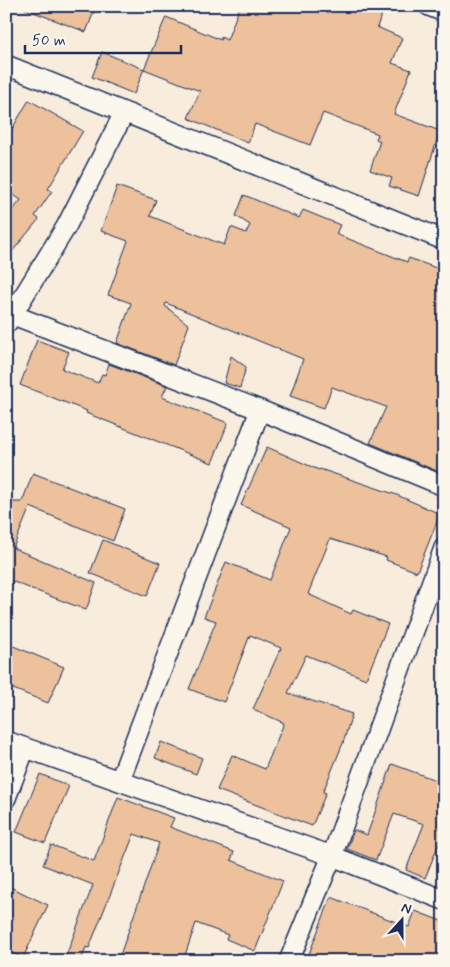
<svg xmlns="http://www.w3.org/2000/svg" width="450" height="967" font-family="Mynerve,sans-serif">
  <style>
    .building { fill: #ecc19c; stroke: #1b2f5e }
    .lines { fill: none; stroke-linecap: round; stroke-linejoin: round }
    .minor-casing { stroke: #1b2f5e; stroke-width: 22 }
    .minor { stroke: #fbf7ec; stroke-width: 19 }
  </style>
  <rect width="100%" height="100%" fill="#f8ecdc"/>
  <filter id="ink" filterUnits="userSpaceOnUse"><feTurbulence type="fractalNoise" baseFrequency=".02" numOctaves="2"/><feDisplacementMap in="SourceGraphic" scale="10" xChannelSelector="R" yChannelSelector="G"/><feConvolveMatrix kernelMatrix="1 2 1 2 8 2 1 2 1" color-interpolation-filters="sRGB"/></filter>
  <g filter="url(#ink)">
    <path class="building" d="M23 6H96L86 32 23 8Z
      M240 6H385L377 27 402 38 392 63 411 70 394 114 440 131 419 196 389 186 392 178 370 170 380 141 376 139 378 134 323 113 310 145 255 124 248 143 188 118 200 91 144 69 166 17 221 40V37L227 40Z
      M102 52 144 69 134 94 92 77Z
      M29 100 83 131 48 189 52 191 35 216 39 219 6 259V218L21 200 6 190V139Z
      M117 186 156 200 150 216 224 245 231 227 246 233 250 225 236 216 244 195 299 218 303 210 340 225 336 234 407 262 409 258 444 271V474L370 443 386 407 332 387 324 408 290 396 303 359 166 303 165 306 189 325 174 365 117 343 131 303 108 295 128 241 101 231Z
      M37 340 69 352 62 369 98 383 102 374 105 375 109 364 167 386 162 397 228 423 212 463 86 413 87 411 20 385Z
      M231 356 246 367 240 388 224 383Z
      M267 447 319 470 320 469 397 495 440 514 417 572 386 560 387 557 330 539 308 594 351 614 353 610 388 624 366 679 306 655 288 693 352 714 343 743 323 792 326 793 312 826 217 790 232 755 265 769 284 723 253 709 281 648 250 635 224 702 189 689 216 621 204 617 226 562 270 580 291 527 241 505Z
      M33 473 125 509 113 541 30 507 13 548 96 583 86 610 6 579V502H22Z
      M103 540 160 563 147 596 90 573Z
      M6 643 64 667 48 703 6 686Z
      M161 742 202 758 196 774 155 758Z
      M392 764 444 783V831L425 878 406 870 424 824 394 814 376 860 347 849 354 830 367 835Z
      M40 774 69 786 45 843 16 832Z
      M118 797 174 818 170 827 234 852 231 860 283 881 255 951 226 939 228 935 196 923 183 961H118L159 843 134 834 89 948 86 947 81 961H64L93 885 43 865 51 845 94 861Z
      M6 885 48 905 23 958 6 950Z
      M331 897 409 927 415 911 444 922V961H327L309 954Z"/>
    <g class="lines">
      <defs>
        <path id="minor" d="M429 6 444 12
          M6 65 444 240
          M13 315 260 410 444 486
          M7 323 66 227 124 113
          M6 741 332 856 444 900
          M120 780 260 410
          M6 798 25 748
          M289 961 332 856 444 548"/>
      </defs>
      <use href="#minor" class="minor-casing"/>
      <use href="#minor" class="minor"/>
    </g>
  </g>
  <rect width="450" height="967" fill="none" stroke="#fbf7ec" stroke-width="25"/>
  <rect x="12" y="12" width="425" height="942" fill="none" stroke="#1b2f5e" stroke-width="2" filter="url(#ink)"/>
  <g transform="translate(402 920) rotate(21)" stroke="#fbf7ec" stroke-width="4" paint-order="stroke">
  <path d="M0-4L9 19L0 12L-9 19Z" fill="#1b2f5e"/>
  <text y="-8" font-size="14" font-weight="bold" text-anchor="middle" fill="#1b2f5e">N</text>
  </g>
  <path d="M25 45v8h156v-8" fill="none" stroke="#1b2f5e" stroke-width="2.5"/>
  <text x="32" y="45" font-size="15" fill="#1b2f5e" stroke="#fbf7ec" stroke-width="4" paint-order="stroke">50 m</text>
</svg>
